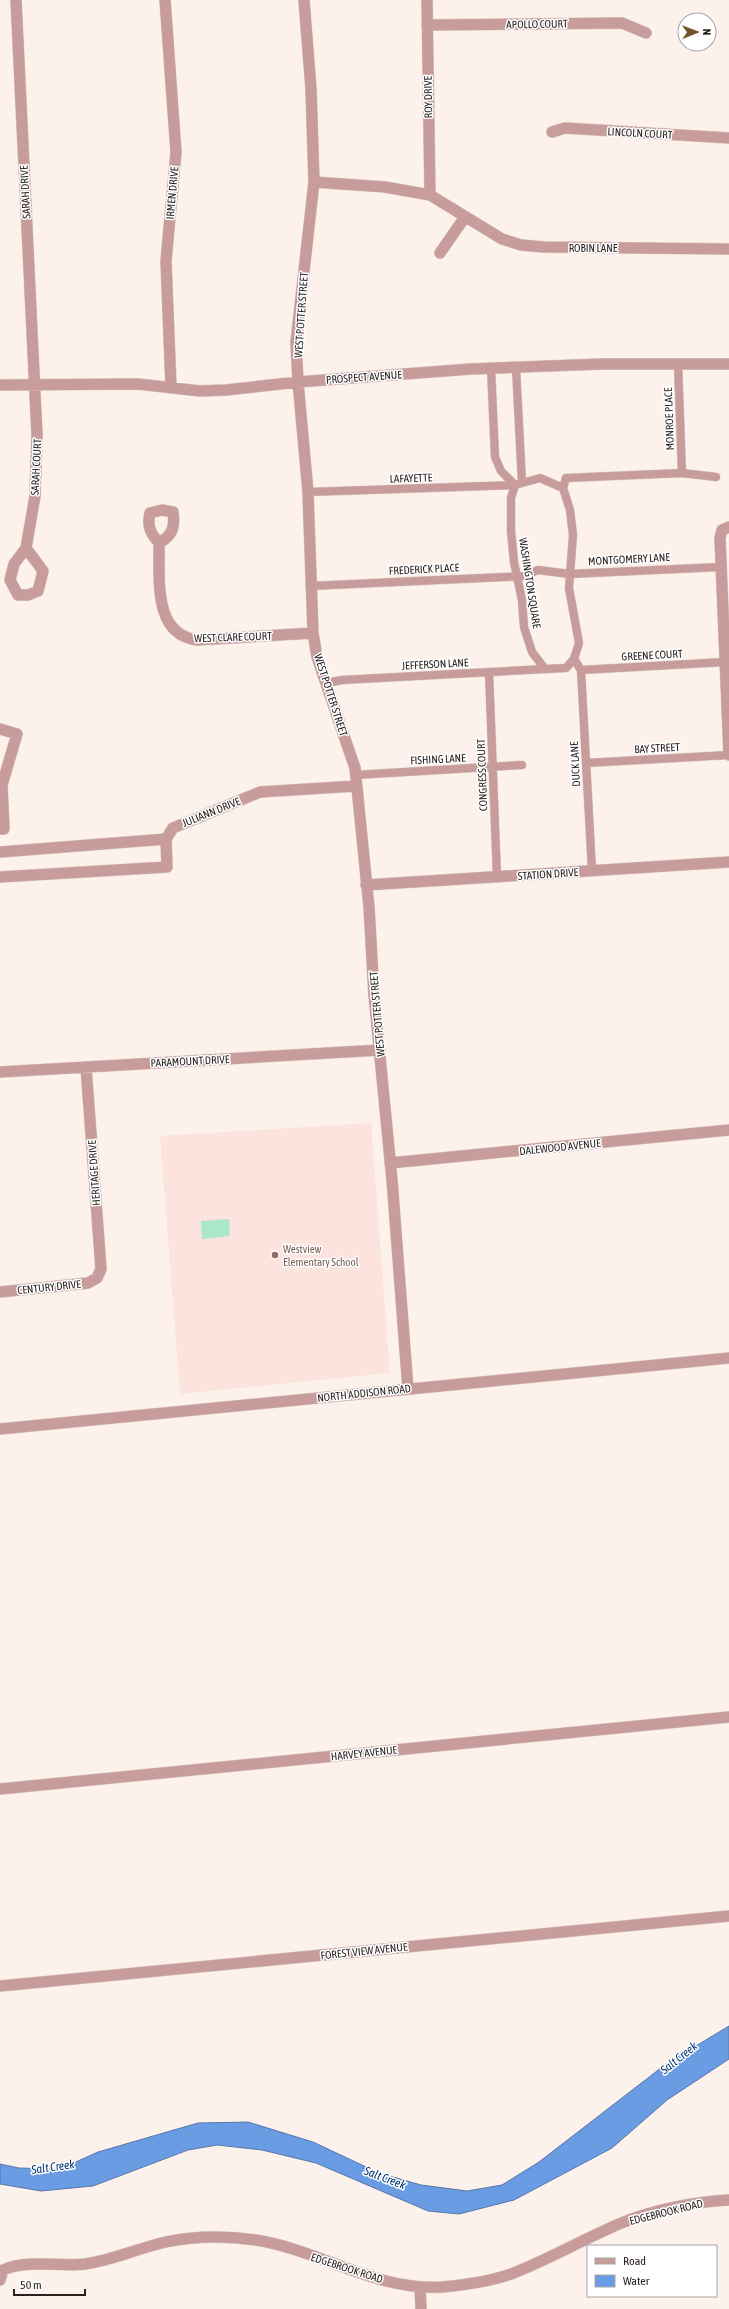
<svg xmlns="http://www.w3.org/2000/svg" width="729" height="2309" font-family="'Asap Condensed',sans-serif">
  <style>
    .education { fill: #fde3dd }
    .green { fill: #aae8cb }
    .water { fill: #6a9ce4; stroke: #5677a9 }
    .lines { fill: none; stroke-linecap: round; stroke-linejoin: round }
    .pedestrian-casing { stroke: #d7ccc7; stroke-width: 9 }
    .minor-casing { stroke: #d7ccc7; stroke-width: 12 }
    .tertiary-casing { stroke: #d7ccc7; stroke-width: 12 }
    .pedestrian { stroke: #c99c9c; stroke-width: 8 }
    .minor { stroke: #c99c9c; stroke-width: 11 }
    .tertiary { stroke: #c99c9c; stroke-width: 11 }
    .education-dot { fill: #8d6e63; stroke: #fff; stroke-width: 1.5 }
    .labels { text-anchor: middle; stroke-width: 3; stroke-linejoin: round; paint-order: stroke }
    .street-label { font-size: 11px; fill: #29211f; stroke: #fff }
    .education-label { font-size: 11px; fill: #785e54; stroke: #fff; text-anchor: start }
    .water-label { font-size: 12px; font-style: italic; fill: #013473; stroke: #fff }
  </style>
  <rect width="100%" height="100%" fill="#fdf1ec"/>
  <path class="education" d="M371 1123 390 1373 180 1394 160 1136Z"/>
  <path class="green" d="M229 1219 230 1236 202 1239 201 1221Z"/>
  <path class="water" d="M729 2026V2059L667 2100 612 2148 514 2200 459 2214 428 2211 316 2163 262 2150 217 2145 188 2150 93 2186 41 2191 0 2184V2164L19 2168 53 2169 67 2166 98 2152 198 2123 248 2122 313 2142 379 2173 421 2185 467 2191 502 2185 539 2162 666 2064Z"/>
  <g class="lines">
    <defs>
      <path id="pedestrian" d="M678 363 682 473
        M491 368 495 457 501 471 515 485
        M516 368 522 483
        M563 488 566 478 682 473 716 477
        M308 492 515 485 540 478 563 488 570 510 573 535 569 588 579 643 574 659 566 668 545 669 532 652 524 627 522 600 514 562 511 531V498L515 485
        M310 586 524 576 538 570 570 574 720 567
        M574 659 581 670 592 871
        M581 670 725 662
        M489 672 497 877
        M327 683 342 680 545 669
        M586 763 729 755
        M355 775 522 765"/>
      <path id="minor" d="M16 0 37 435 35 496 26 548 14 564 10 580 18 595H28L38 591 43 571 26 548
        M165 0 176 152 166 261 171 387
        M304 0 311 89 314 182 296 342 298 382 308 492 313 633 317 657 355 768 369 907 374 995 392 1180 408 1389
        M427 0 430 195
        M427 25 622 23 646 33
        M552 132 565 128 729 138
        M314 182 385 187 430 195 502 239 521 245 544 247 729 249
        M440 253 465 217
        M0 385 138 384 200 391 226 390 298 382 471 369 602 364H729
        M729 527 722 530 720 538 729 755
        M159 543C150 533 147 526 150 513L162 510 173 512C175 527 173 535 159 543 160 577 152 634 197 640L313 633
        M0 729 17 734 2 785 4 829H0
        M0 852 166 839 173 828 260 792 356 786
        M0 877 167 867 166 839
        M366 885 729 862
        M0 1072 380 1050
        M390 1163 729 1130
        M0 1292 88 1283 97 1278 101 1269 86 1067
        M0 1789 729 1717
        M0 1986 729 1916
        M0 2280 3 2270C29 2259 58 2267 85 2264 113 2260 139 2248 166 2242 195 2236 227 2236 256 2240 320 2250 375 2291 442 2287 463 2285 497 2280 516 2272 551 2258 584 2239 619 2224 652 2210 693 2202 729 2200
        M420 2287 421 2309"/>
      <path id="tertiary" d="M0 1429 729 1358"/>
    </defs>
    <use href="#pedestrian" class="pedestrian-casing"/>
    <use href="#minor" class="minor-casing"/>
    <use href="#tertiary" class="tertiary-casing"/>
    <use href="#pedestrian" class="pedestrian"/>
    <use href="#minor" class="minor"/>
    <use href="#tertiary" class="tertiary"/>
  </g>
  <circle class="education-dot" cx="275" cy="1255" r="4"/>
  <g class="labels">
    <g class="street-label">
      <text transform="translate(537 24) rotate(-1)" y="4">APOLLO COURT</text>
      <text transform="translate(428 97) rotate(-91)" y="4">ROY DRIVE</text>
      <text transform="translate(640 133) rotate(3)" y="4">LINCOLN COURT</text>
      <text transform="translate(25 192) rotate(-93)" y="4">SARAH DRIVE</text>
      <text transform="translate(172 193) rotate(-85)" y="4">IRMEN DRIVE</text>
      <text x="593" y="252">ROBIN LANE</text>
      <text transform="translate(301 315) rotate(-86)" y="4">WEST POTTER STREET</text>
      <text transform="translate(364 377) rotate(-4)" y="4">PROSPECT AVENUE</text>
      <text transform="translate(669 419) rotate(-92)" y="4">MONROE PLACE</text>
      <text transform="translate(36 467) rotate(-87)" y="4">SARAH COURT</text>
      <text transform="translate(411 478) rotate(-2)" y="4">LAFAYETTE</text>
      <text transform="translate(629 559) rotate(-3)" y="4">MONTGOMERY LANE</text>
      <text transform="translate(424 569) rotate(-3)" y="4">FREDERICK PLACE</text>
      <text transform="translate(530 583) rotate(81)" y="4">WASHINGTON SQUARE</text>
      <text transform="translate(233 637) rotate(-2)" y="4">WEST CLARE COURT</text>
      <text transform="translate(652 655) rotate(-3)" y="4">GREENE COURT</text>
      <text transform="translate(435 664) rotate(-3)" y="4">JEFFERSON LANE</text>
      <text transform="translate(331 695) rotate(72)" y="4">WEST POTTER STREET</text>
      <text transform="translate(657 748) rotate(-3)" y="4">BAY STREET</text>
      <text transform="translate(438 759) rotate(-3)" y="4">FISHING LANE</text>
      <text transform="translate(575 764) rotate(-93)" y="4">DUCK LANE</text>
      <text transform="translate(482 775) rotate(-92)" y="4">CONGRESS COURT</text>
      <text transform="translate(211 812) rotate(-22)" y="4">JULIANN DRIVE</text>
      <text transform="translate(548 874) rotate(-4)" y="4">STATION DRIVE</text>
      <text transform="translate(377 1014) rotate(-95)" y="4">WEST POTTER STREET</text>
      <text transform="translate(190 1061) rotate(-3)" y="4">PARAMOUNT DRIVE</text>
      <text transform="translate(560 1147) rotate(-6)" y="4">DALEWOOD AVENUE</text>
      <text transform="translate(94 1173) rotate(-94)" y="4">HERITAGE DRIVE</text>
      <text transform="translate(49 1287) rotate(-6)" y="4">CENTURY DRIVE</text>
      <text transform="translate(364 1393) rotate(-6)" y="4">NORTH ADDISON ROAD</text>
      <text transform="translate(364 1753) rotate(-6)" y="4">HARVEY AVENUE</text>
      <text transform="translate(364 1951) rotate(-6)" y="4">FOREST VIEW AVENUE</text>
      <text transform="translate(666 2212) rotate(-14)" y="4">EDGEBROOK ROAD</text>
      <text transform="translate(347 2268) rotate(18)" y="4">EDGEBROOK ROAD</text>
    </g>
    <g class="education-label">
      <text x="283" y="1253">Westview<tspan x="283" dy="13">Elementary School</tspan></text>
    </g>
    <g class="water-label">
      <text transform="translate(679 2058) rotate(-39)" y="4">Salt Creek</text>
      <text transform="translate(53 2167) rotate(-8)" y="4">Salt Creek</text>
      <text transform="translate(385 2178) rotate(21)" y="4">Salt Creek</text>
    </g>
  </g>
  <rect x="587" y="2245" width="130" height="52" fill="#ffffff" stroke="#a9a6a5"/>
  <rect x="595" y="2258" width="20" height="6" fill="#c99c9c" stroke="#a9a6a5"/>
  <text x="623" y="2265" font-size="12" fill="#29211f">Road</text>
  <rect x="595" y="2275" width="20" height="12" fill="#6a9ce4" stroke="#a9a6a5"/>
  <text x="623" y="2285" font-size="12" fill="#29211f">Water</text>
  <g transform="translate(697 32) rotate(89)"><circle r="19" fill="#ffffff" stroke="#a9a6a5"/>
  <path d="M0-3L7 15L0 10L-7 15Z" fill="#735429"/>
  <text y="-6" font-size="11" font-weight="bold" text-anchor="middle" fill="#29211f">N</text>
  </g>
  <path d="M14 2289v6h71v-6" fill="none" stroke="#29211f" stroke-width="2"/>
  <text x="20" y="2289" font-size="12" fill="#29211f" stroke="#ffffff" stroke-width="3" paint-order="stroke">50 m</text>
</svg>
